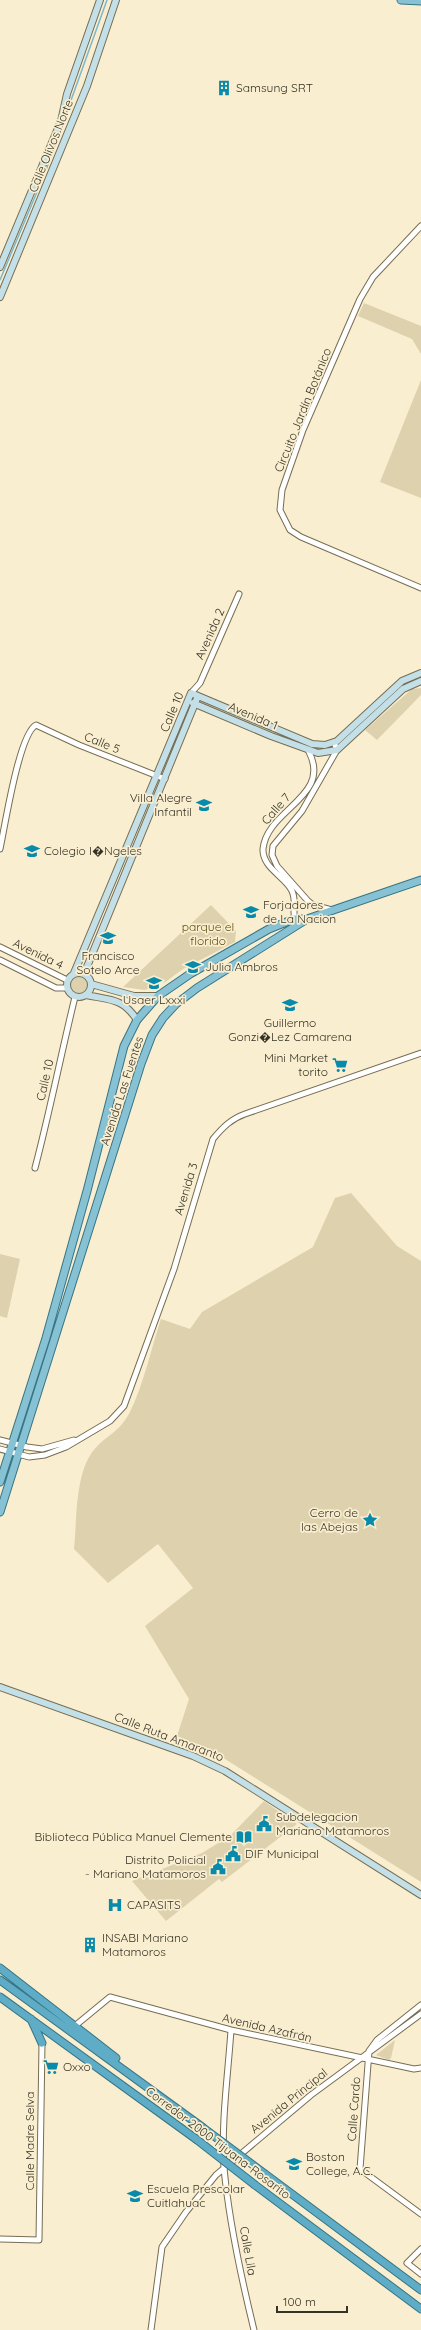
<svg xmlns="http://www.w3.org/2000/svg" width="421" height="2330" font-family="Quicksand,sans-serif">
  <style>
    .green { fill: #ddd1ae }
    .lines { fill: none; stroke-linecap: round; stroke-linejoin: round }
    .stream { stroke: #79b8cf; stroke-width: 1.5 }
    .tertiary-casing { stroke: #776d52; stroke-width: 7 }
    .secondary-casing { stroke: #776d52; stroke-width: 8 }
    .primary-casing { stroke: #377484; stroke-width: 9 }
    .trunk-casing { stroke: #377484; stroke-width: 9 }
    .tertiary { stroke: #fff; stroke-width: 5 }
    .secondary { stroke: #c3e0e9; stroke-width: 6 }
    .primary { stroke: #87c1d4; stroke-width: 7 }
    .trunk { stroke: #5facc6; stroke-width: 7 }
    .trunk-bridge-casing { stroke: #377484; stroke-width: 9; stroke-linecap: butt }
    .trunk-bridge { stroke: #5facc6; stroke-width: 7 }
    .labels { text-anchor: middle; stroke-width: 3.5; stroke-linejoin: round; paint-order: stroke }
    .poi-label { font-size: 12px; fill: #363226; stroke: #f9eecf; text-anchor: start }
    .street-label { font-size: 12px; fill: #363226; stroke: #f9eecf }
    .park-label { font-size: 12px; fill: #5f4c0b; stroke: #f9eecf }
  </style>
  <rect width="100%" height="100%" fill="#f9eecf"/>
  <path class="green" d="M364 303 421 326V354L412 339 358 316Z
    M421 380V498L380 482Z
    M421 688V695L377 740 365 730 412 689Z
    M211 905 236 931 235 942 183 969 164 983 161 978 156 981 153 987 145 990 123 987Z
    M70 985a9 9 0 1 1 18 0a9 9 0 1 1-18 0Z
    M351 1193 397 1246 421 1261V1882L217 1754 177 1736 189 1699 145 1626 193 1588 158 1544 108 1583 74 1549C77 1520 75 1474 93 1451 106 1435 119 1433 130 1412 144 1383 151 1349 161 1319L190 1329 202 1312 313 1247 335 1198Z
    M0 1254 20 1259 7 1318 0 1316Z
    M264 1801 297 1824 222 1882 219 1879 166 1921 132 1881 202 1853 230 1836Z
    M395 2040 391 2058 389 2060 376 2055Z"/>
  <g class="lines">
    <path class="stream" d="M46 170 107 0
      M0 280 37 192"/>
    <defs>
      <path id="tertiary" d="M421 226 373 277 360 299 303 430 282 490 280 510 290 530 301 537 421 588
        M191 693 200 683 239 594
        M0 849C5 826 19 734 36 725L79 745 165 779
        M332 910 313 905 308 901 277 866 272 855 273 846 302 811 337 750 334 742
        M295 921C292 911 297 902 292 891 286 877 262 868 263 849 267 809 332 797 309 752
        M0 947 67 980
        M0 960 56 988H67
        M35 1168C50 1111 61 1054 75 997
        M0 1440 27 1447 42 1449 74 1440
        M0 1449 29 1457 45 1455 66 1447 110 1421 124 1406 174 1269 213 1139C223 1127 231 1119 245 1114L421 1053
        M421 2005 377 2040 369 2051 360 2169 421 2214
        M76 2025 110 1997 231 2030 414 2069 421 2068
        M231 2030C228 2075 221 2122 224 2168 229 2222 241 2277 254 2330
        M0 2239 39 2240 42 2043
        M421 2249 407 2263 421 2274
        M151 2330 162 2247 186 2212 216 2175 311 2095 421 2014"/>
      <path id="secondary" d="M0 267 61 121 67 94 100 0
        M0 297 87 86 116 0
        M193 703 271 736 318 753 337 750 403 689 421 681
        M67 985a12 12 0 1 1 24 0a12 12 0 1 1-24 0Z
        M74 973 191 693 312 744 325 745 337 741 402 681 421 673
        M84 974 198 696
        M91 984 134 996H158
        M86 995C110 1000 123 998 137 1020
        M0 1687 193 1756 225 1771 421 1895"/>
      <path id="primary" d="M401 0 421 1
        M0 1482 46 1338 87 1191 124 1046 137 1020 158 996 190 974 269 929 294 919H307
        M0 1512 141 1064 152 1035 163 1018 176 1004 197 988 307 919 421 880"/>
      <path id="trunk" d="M0 1968 116 2058
        M0 1980 202 2127
        M0 1997 196 2139
        M31 2019 42 2043
        M265 2174 421 2290
        M255 2185 421 2309"/>
    </defs>
    <use href="#tertiary" class="tertiary-casing"/>
    <use href="#secondary" class="secondary-casing"/>
    <use href="#primary" class="primary-casing"/>
    <use href="#trunk" class="trunk-casing"/>
    <use href="#tertiary" class="tertiary"/>
    <use href="#secondary" class="secondary"/>
    <use href="#primary" class="primary"/>
    <use href="#trunk" class="trunk"/>
    <defs>
      <path id="trunk-bridge" d="M202 2127 265 2174
        M196 2139 255 2185"/>
    </defs>
    <use href="#trunk-bridge" class="trunk-bridge-casing"/>
    <use href="#trunk-bridge" class="trunk-bridge"/>
  </g>
  <defs>
    <symbol id="building-bare" viewBox="-9 -9 18 18"><path d="M-4-6H4V6H1V3H-1V6H-4ZM-2.5-4.3h1.7v1.8h-1.7ZM.8-4.3h1.7v1.8H.8ZM-2.5-1h1.7V.8h-1.7ZM.8-1h1.7V.8H.8Z" fill="#088aab" stroke="#f9eecf" stroke-width="2.5" paint-order="stroke"/></symbol>
    <symbol id="school-bare" viewBox="-9 -9 18 18"><path d="M0-5L7-2L0 1L-7-2ZM-4 1L0 2.5L4 1V4Q0 6-4 4Z" fill="#088aab" stroke="#f9eecf" stroke-width="2.5" paint-order="stroke"/></symbol>
    <symbol id="supermarket-bare" viewBox="-9 -9 18 18"><path d="M-6-5.5h2.5l.6 2H6L4.5 2H-2.5L-4.4-4H-6ZM-1.5 3.2a1.3 1.3 0 1 0 .1 0ZM3 3.2a1.3 1.3 0 1 0 .1 0Z" fill="#088aab" stroke="#f9eecf" stroke-width="2.5" paint-order="stroke"/></symbol>
    <symbol id="sight-bare" viewBox="-9 -9 18 18"><path d="M0-6L1.8-2.2L6-1.7L2.9 1.2L3.7 5.4L0 3.3L-3.7 5.4L-2.9 1.2L-6-1.7L-1.8-2.2Z" fill="#088aab" stroke="#f9eecf" stroke-width="2.5" paint-order="stroke"/></symbol>
    <symbol id="civic-bare" viewBox="-9 -9 18 18"><path d="M-.6-6.5H3V-4.5H.6V-3L4-1V1h2V6H-6V1h2V-1L-.6-3ZM-1.2 2.5V6h2.4V2.5Z" fill="#088aab" stroke="#f9eecf" stroke-width="2.5" paint-order="stroke"/></symbol>
    <symbol id="library-bare" viewBox="-9 -9 18 18"><path d="M-6-4Q-3-5.5-.7-3.5V5Q-3 3-6 4ZM6-4Q3-5.5 .7-3.5V5Q3 3 6 4Z" fill="#088aab" stroke="#f9eecf" stroke-width="2.5" paint-order="stroke"/></symbol>
    <symbol id="hospital-bare" viewBox="-9 -9 18 18"><path d="M-5-5h3v3.5h4V-5h3V5h-3V1.5h-4V5h-3Z" fill="#088aab" stroke="#f9eecf" stroke-width="2.5" paint-order="stroke"/></symbol>
  </defs>
  <g fill-rule="evenodd">
    <use href="#building-bare" x="213" y="77" width="22" height="22"/>
    <use href="#school-bare" x="193" y="794" width="22" height="22"/>
    <use href="#school-bare" x="21" y="840" width="22" height="22"/>
    <use href="#school-bare" x="240" y="901" width="22" height="22"/>
    <use href="#school-bare" x="97" y="927" width="22" height="22"/>
    <use href="#school-bare" x="182" y="956" width="22" height="22"/>
    <use href="#school-bare" x="143" y="972" width="22" height="22"/>
    <use href="#school-bare" x="279" y="994" width="22" height="22"/>
    <use href="#supermarket-bare" x="329" y="1054" width="22" height="22"/>
    <use href="#sight-bare" x="359" y="1509" width="22" height="22"/>
    <use href="#civic-bare" x="253" y="1813" width="22" height="22"/>
    <use href="#library-bare" x="233" y="1826" width="22" height="22"/>
    <use href="#civic-bare" x="222" y="1843" width="22" height="22"/>
    <use href="#civic-bare" x="207" y="1856" width="22" height="22"/>
    <use href="#hospital-bare" x="104" y="1894" width="22" height="22"/>
    <use href="#building-bare" x="79" y="1934" width="22" height="22"/>
    <use href="#supermarket-bare" x="40" y="2056" width="22" height="22"/>
    <use href="#school-bare" x="283" y="2153" width="22" height="22"/>
    <use href="#school-bare" x="124" y="2185" width="22" height="22"/>
  </g>
  <g class="labels">
    <g class="poi-label">
      <text x="236" y="92">Samsung SRT</text>
      <text x="192" y="802" text-anchor="end">Villa Alegre<tspan x="192" dy="14">Infantil</tspan></text>
      <text x="44" y="855">Colegio I�Ngeles</text>
      <text x="263" y="909">Forjadores<tspan x="263" dy="14">de La Nacion</tspan></text>
      <text x="108" y="960" text-anchor="middle">Francisco<tspan x="108" dy="14">Sotelo Arce</tspan></text>
      <text x="205" y="971">Julia Ambros</text>
      <text x="154" y="1004" text-anchor="middle">Usaer Lxxxi</text>
      <text x="290" y="1027" text-anchor="middle">Guillermo<tspan x="290" dy="14">Gonzi�Lez Camarena</tspan></text>
      <text x="328" y="1062" text-anchor="end">Mini Market<tspan x="328" dy="14">torito</tspan></text>
      <text x="358" y="1517" text-anchor="end">Cerro de<tspan x="358" dy="14">las Abejas</tspan></text>
      <text x="276" y="1821">Subdelegacion<tspan x="276" dy="14">Mariano Matamoros</tspan></text>
      <text x="232" y="1841" text-anchor="end">Biblioteca Pública Manuel Clemente</text>
      <text x="245" y="1858">DIF Municipal</text>
      <text x="206" y="1864" text-anchor="end">Distrito Policial<tspan x="206" dy="14">- Mariano Matamoros</tspan></text>
      <text x="127" y="1909">CAPASITS</text>
      <text x="102" y="1942">INSABI Mariano<tspan x="102" dy="14">Matamoros</tspan></text>
      <text x="63" y="2071">Oxxo</text>
      <text x="306" y="2161">Boston<tspan x="306" dy="14">College, A.C.</tspan></text>
      <text x="147" y="2193">Escuela Prescolar<tspan x="147" dy="14">Cuitlahuac</tspan></text>
    </g>
    <g class="street-label">
      <text transform="translate(51 146) rotate(-68)" y="4">Calle Olivos Norte</text>
      <text transform="translate(303 410) rotate(-68)" y="4">Circuito Jardín Botánico</text>
      <text transform="translate(210 634) rotate(-66)" y="4">Avenida 2</text>
      <text transform="translate(172 712) rotate(-67)" y="4">Calle 10</text>
      <text transform="translate(253 716) rotate(23)" y="4">Avenida 1</text>
      <text transform="translate(102 743) rotate(22)" y="4">Calle 5</text>
      <text transform="translate(276 809) rotate(-49)" y="4">Calle 7</text>
      <text transform="translate(38 954) rotate(26)" y="4">Avenida 4</text>
      <text transform="translate(45 1080) rotate(-77)" y="4">Calle 10</text>
      <text transform="translate(122 1091) rotate(-72)" y="4">Avenida Las Fuentes</text>
      <text transform="translate(186 1189) rotate(-73)" y="4">Avenida 3</text>
      <text transform="translate(169 1737) rotate(21)" y="4">Calle Ruta Amaranto</text>
      <text transform="translate(267 2028) rotate(13)" y="4">Avenida Azafrán</text>
      <text transform="translate(289 2101) rotate(-39)" y="4">Avenida Principal</text>
      <text transform="translate(354 2109) rotate(-86)" y="4">Calle Cardo</text>
      <text transform="translate(30 2141) rotate(-90)" y="4">Calle Madre Selva</text>
      <text transform="translate(218 2143) rotate(37)" y="4">Corredor 2000 Tijuana-Rosarito</text>
      <text transform="translate(248 2251) rotate(80)" y="4">Calle Lila</text>
    </g>
    <g class="park-label">
      <text x="208" y="931">parque el<tspan x="208" dy="14">florido</tspan></text>
    </g>
  </g>
  <path d="M277 2306v6h70v-6" fill="none" stroke="#363226" stroke-width="2"/>
  <text x="283" y="2306" font-size="12" fill="#363226" stroke="#f9eecf" stroke-width="3" paint-order="stroke">100 m</text>
</svg>
